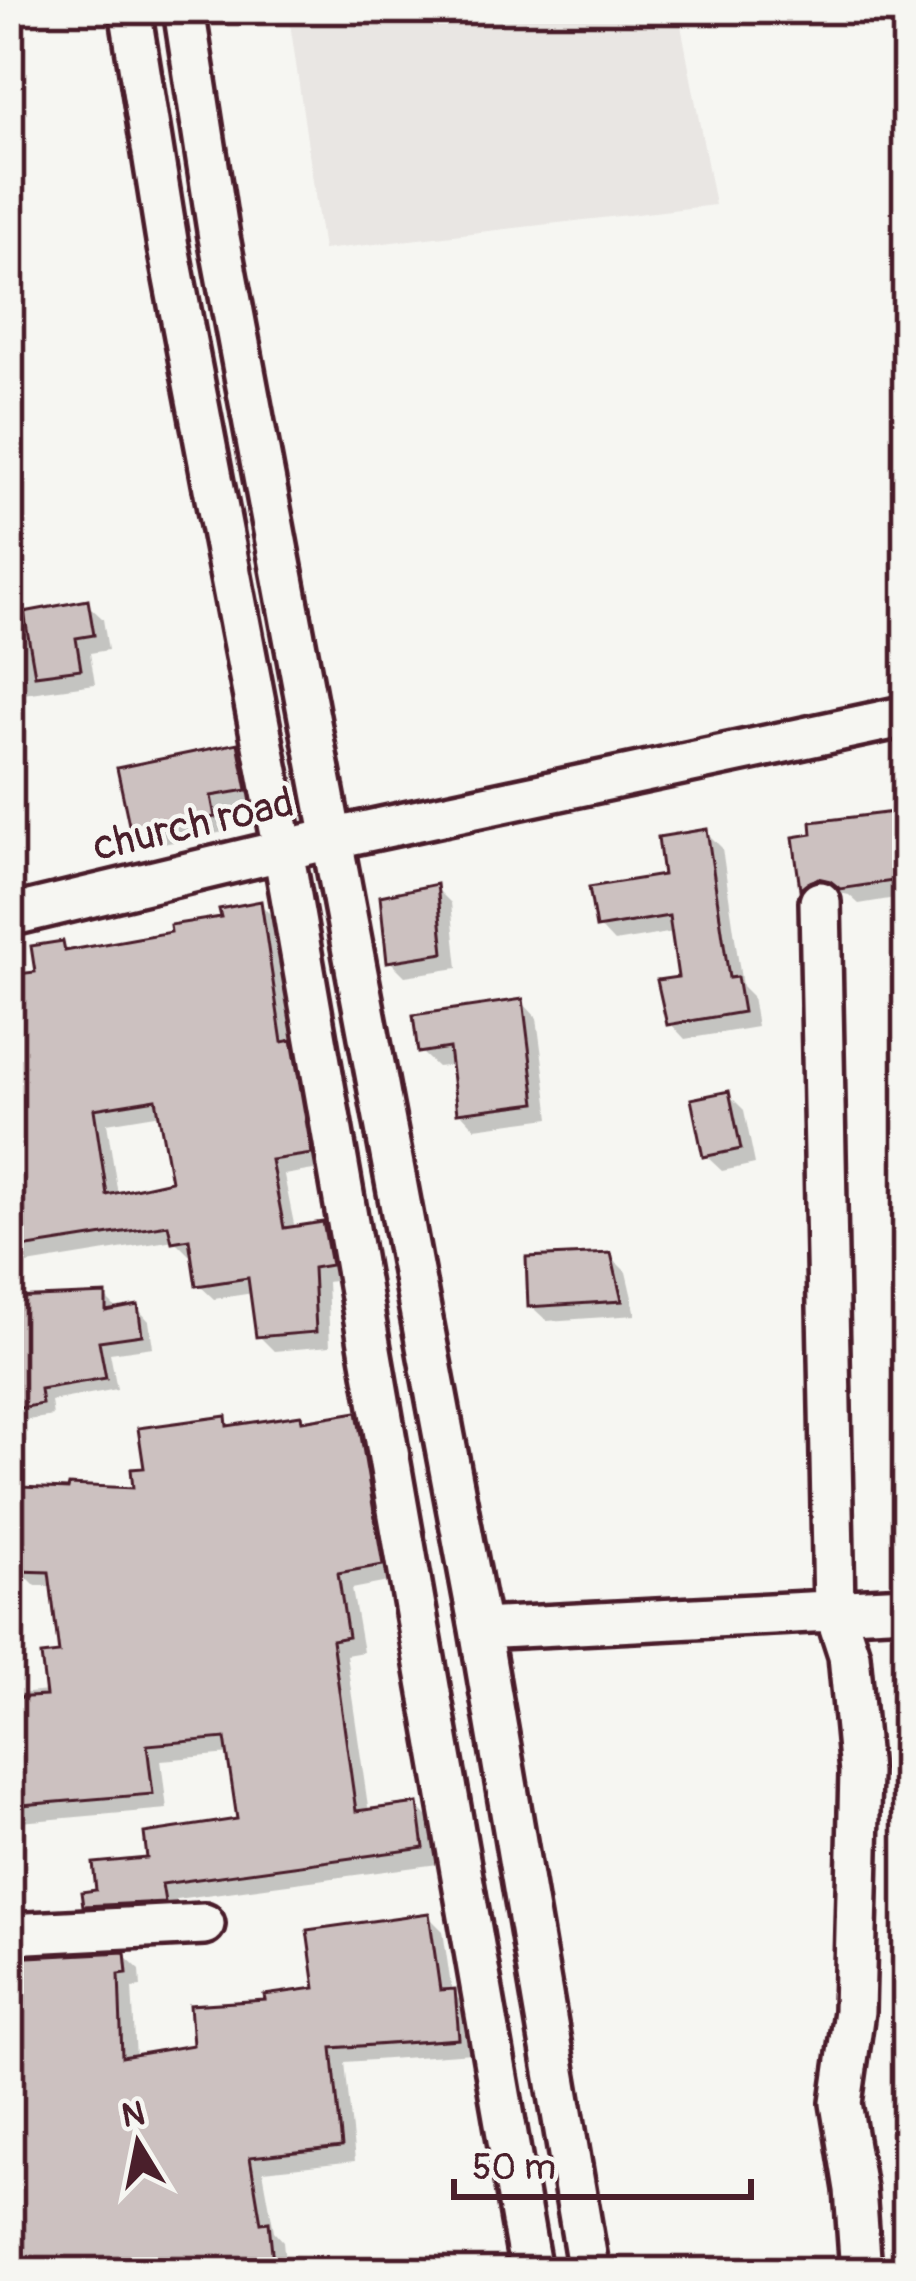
<svg xmlns="http://www.w3.org/2000/svg" width="916" height="2281" font-family="Pangolin,sans-serif">
  <style>
    .built { fill: #e9e6e3 }
    .shadow { fill: #0003; fill-rule: evenodd }
    .building { fill: #ccc1c0; stroke: #4a1f2b; stroke-width: 3; fill-rule: evenodd }
    .lines { fill: none; stroke-linecap: round; stroke-linejoin: round }
    .minor-casing { stroke: #4a1f2b; stroke-width: 48 }
    .minor { stroke: #f6f6f2; stroke-width: 39 }
    .labels { text-anchor: middle; stroke-width: 9; stroke-linejoin: round; paint-order: stroke }
    .street-label { font-size: 42px; fill: #4a1f2b; stroke: #f6f6f2 }
  </style>
  <rect width="100%" height="100%" fill="#f6f6f2"/>
  <filter id="ink" filterUnits="userSpaceOnUse"><feTurbulence type="fractalNoise" baseFrequency=".00833" numOctaves="2"/><feDisplacementMap in="SourceGraphic" scale="24" xChannelSelector="R" yChannelSelector="G"/><feConvolveMatrix kernelMatrix="1 2 1 2 8 2 1 2 1" color-interpolation-filters="sRGB"/></filter>
  <g filter="url(#ink)">
    <path class="built" d="M288 9H678L715 205 323 250Z"/>
    <path class="shadow" d="M87 604 103 619 108 650 90 653 95 684 23 694 9 680V622Z
      M237 747 252 761 260 804 224 810 229 831 148 847 133 832Z
      M893 815 907 829V896L859 904 849 895 835 892 818 902 803 887 796 839Z
      M706 832 722 848 742 986 752 996 757 1027 685 1039 670 1023 681 980 674 932 614 942 599 926 667 878Z
      M436 888 451 903 458 968 405 976 390 961Z
      M260 904 275 919 294 1046 306 1058 325 1168 284 1175 295 1229 322 1225 337 1240 344 1279 327 1282 330 1346 274 1351 259 1336 253 1293 214 1299 199 1285 194 1254 189 1255 174 1240 9 1267V978L38 974 62 944 71 953 175 935ZM162 1114 175 1184 118 1195 107 1123Z
      M522 1002 537 1018 550 1118 475 1128 460 1112 454 1065 437 1067 421 1052Z
      M728 1094 744 1110 755 1164 722 1171 706 1156Z
      M610 1256 626 1272 636 1315 547 1321 531 1306Z
      M105 1297 119 1311 137 1308 149 1321 153 1347 110 1353 117 1389 51 1401 53 1416 9 1423V1374L26 1372 13 1301Z
      M356 1416 372 1432 398 1580 352 1589 363 1652 346 1655 369 1813 417 1806 433 1822 438 1864 176 1899 179 1917 102 1921 86 1905 100 1893 151 1860 240 1822 231 1754 161 1760 167 1809 9 1823V1695L48 1691 62 1656 54 1586H36L29 1579 9 1581V1501L137 1491 147 1470 224 1419 233 1428 300 1418 305 1424Z
      M428 1916 443 1931 452 1993 469 2008 473 2053 345 2062 355 2161 263 2171 274 2231 283 2241 286 2272H9V1961L124 1955 140 1970 141 1987 132 1988 136 2058 197 2048 268 2002 319 1991Z"/>
    <path class="building" d="M88 600 94 635 76 638 81 669 35 675 24 612Z
      M238 743 247 790 211 796 215 817 131 834 117 768Z
      M894 812 906 879 840 889 830 881 818 878 800 889 793 837 812 834 811 822Z
      M707 829 729 978 737 977 743 1012 667 1025 657 980 678 977 669 916 596 928 589 887 663 875 658 837Z
      M437 884 444 953 387 962 380 896Z
      M261 901 282 1042 292 1040 312 1154 271 1160 284 1228 323 1222 331 1265 313 1268 316 1332 256 1337 248 1278 196 1286 189 1239 172 1242 168 1225 9 1250V975L35 972 31 946 63 941 65 951 171 932 170 925 221 917 219 909ZM156 1099 171 1181 107 1195 94 1109Z
      M523 999 536 1103 457 1113 449 1048 418 1053 413 1015Z
      M729 1091 741 1149 703 1157 691 1099Z
      M611 1253 622 1301 528 1307 526 1257Z
      M106 1294V1311L138 1305 142 1335 99 1341 106 1378 40 1389 42 1404 9 1410V1311L15 1310 13 1298Z
      M357 1412 383 1565 338 1573 348 1637 332 1640 356 1811 418 1803 424 1848 162 1884 165 1902 83 1906 81 1892 96 1890 93 1863 147 1858 144 1833 237 1819 225 1738 147 1745 153 1794 9 1806V1698L46 1696 41 1655 59 1653 49 1572 17 1571 20 1487 68 1489 69 1485 133 1488 131 1469 144 1468 138 1428 226 1416 227 1426 301 1415 302 1421Z
      M429 1913 440 1990 455 1989 459 2039 332 2048 342 2147 250 2157 261 2223 269 2222 274 2272H9V1958L125 1952 127 1973 119 1974 122 2057 193 2045 190 2005 265 2000 264 1995 315 1988 307 1930Z"/>
    <g class="lines">
      <defs>
        <path id="minor" d="M130 9 168 247 283 850 531 2272
          M184 9 219 237 480 1629 589 2272
          M820 902 834 1609 849 1655 860 1772 854 2011 841 2103 855 2189 861 2272
          M9 916 330 839 907 716
          M480 1629 907 1607
          M9 1934 204 1924"/>
      </defs>
      <use href="#minor" class="minor-casing"/>
      <use href="#minor" class="minor"/>
    </g>
  </g>
  <g class="labels">
    <g class="street-label">
      <text transform="translate(193 823) rotate(-13)" y="15">church road</text>
    </g>
  </g>
  <rect width="916" height="2281" fill="none" stroke="#f6f6f2" stroke-width="48"/>
  <rect x="24" y="24" width="868" height="2233" fill="none" stroke="#4a1f2b" stroke-width="4.5" filter="url(#ink)"/>
  <g transform="translate(138 2143) rotate(350)" stroke="#f6f6f2" stroke-width="9" paint-order="stroke">
  <path d="M0-9L21 45L0 30L-21 45Z" fill="#4a1f2b"/>
  <text y="-18" font-size="33" font-weight="bold" text-anchor="middle" fill="#4a1f2b">N</text>
  </g>
  <path d="M454 2179v18h297v-18" fill="none" stroke="#4a1f2b" stroke-width="6"/>
  <text x="472" y="2179" font-size="36" fill="#4a1f2b" stroke="#f6f6f2" stroke-width="9" paint-order="stroke">50 m</text>
</svg>
